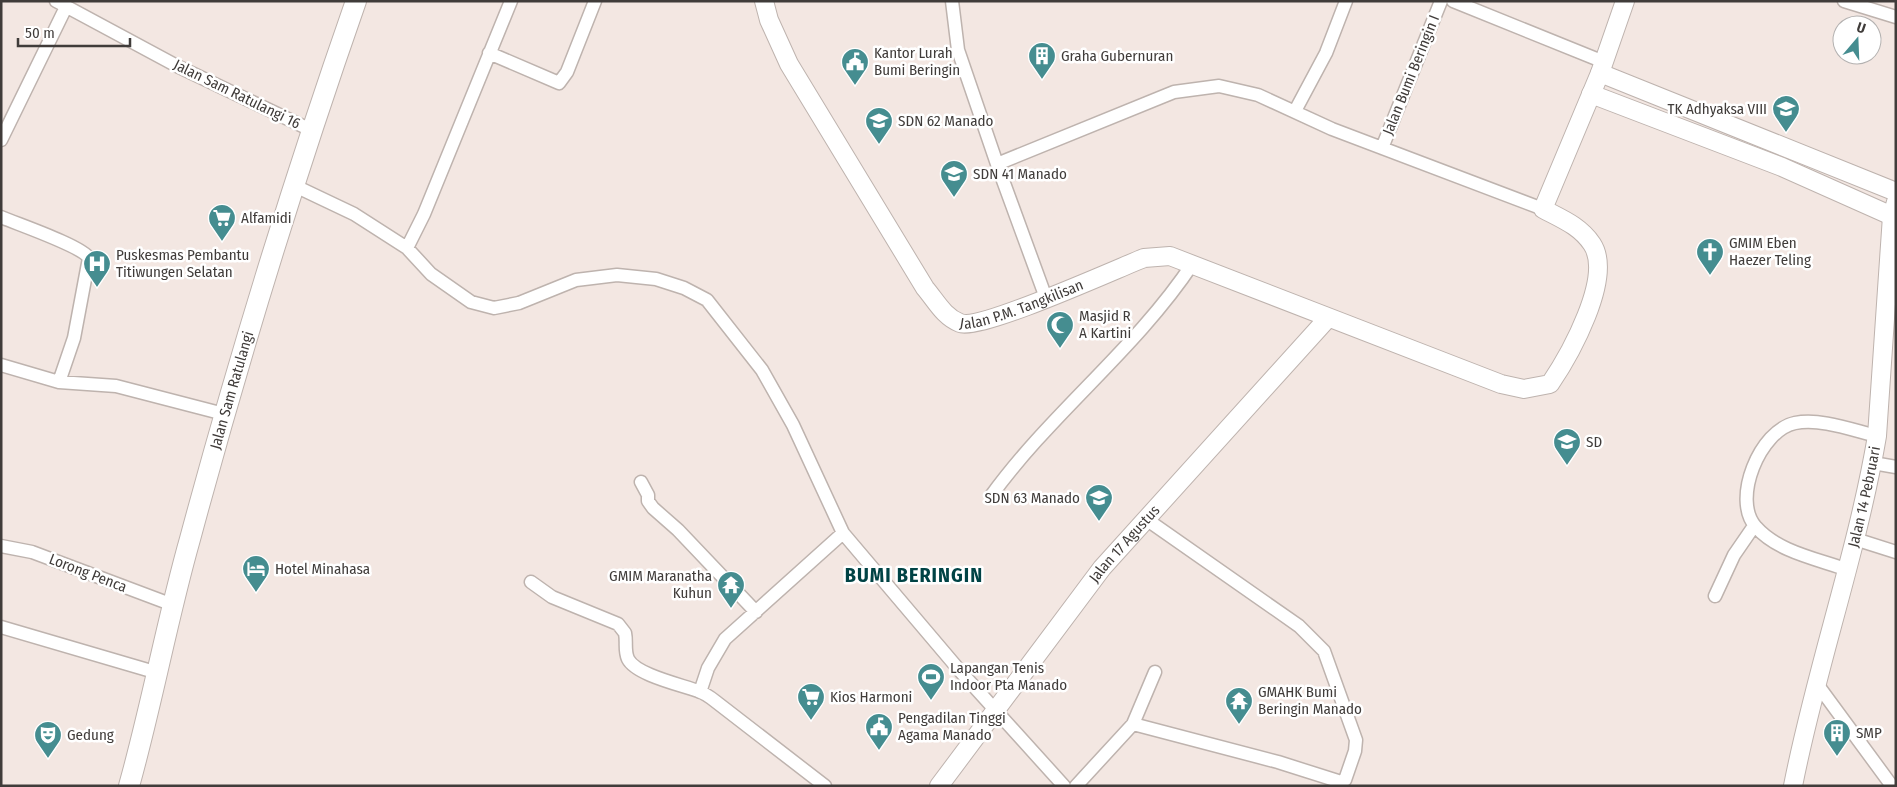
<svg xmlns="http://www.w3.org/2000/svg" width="1897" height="787" font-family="'Fira Sans Condensed',sans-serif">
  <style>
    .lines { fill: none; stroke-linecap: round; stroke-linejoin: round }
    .street-casing { stroke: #beb3ae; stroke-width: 15 }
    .secondary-casing { stroke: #beb3ae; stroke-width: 20 }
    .primary-casing { stroke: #beb3ae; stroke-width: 22 }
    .street { stroke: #fff; stroke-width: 12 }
    .secondary { stroke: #fff; stroke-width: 18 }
    .primary { stroke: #fff; stroke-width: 20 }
    .labels { text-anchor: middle; stroke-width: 5; stroke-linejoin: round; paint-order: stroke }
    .poi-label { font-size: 15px; fill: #403c3a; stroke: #fff; text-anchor: start }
    .street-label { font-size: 15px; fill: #403c3a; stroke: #fff }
    .district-label { font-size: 20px; font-weight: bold; letter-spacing: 1px; fill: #004345; stroke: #fff }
  </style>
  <rect width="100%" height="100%" fill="#f3e7e2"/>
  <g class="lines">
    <defs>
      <path id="street" d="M56 1 177 66 311 130
        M952 1 958 50 997 164 1046 298
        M1453 1 1604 62
        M1844 1 1896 17
        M489 53 559 83 567 72 595 1
        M1295 111 1326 53 1346 1
        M1 140 66 7
        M1382 148 1441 1
        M997 164 1174 92 1219 86 1258 95 1332 129 1543 209
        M293 185 354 214 407 248 431 274 471 302 494 308 519 303 576 280 617 275 656 279 684 288 707 300 762 370 793 425 843 533 960 671 1064 786
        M1 217C17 224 82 246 89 258L74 338 59 382
        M407 248 424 214 511 1
        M1 365 59 382 116 386 224 414
        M1873 463 1896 467
        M641 482 648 495V501L653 508 678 530 756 612
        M991 496C1051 413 1136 349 1193 263
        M1855 539 1896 552
        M1 546 32 552 173 605
        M1848 570C1818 559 1778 552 1756 527 1731 500 1760 430 1795 423 1821 418 1852 430 1877 436
        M531 582 552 597 618 624 625 633C627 642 624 650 628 659 636 675 682 685 698 691 704 693 710 697 715 701L825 786
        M1715 596 1734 555 1754 526
        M1 627 158 673
        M1817 684 1892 786
        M700 692 708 668 725 639 843 533
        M1133 724 1155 672
        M1076 786 1133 724 1278 762 1341 782 1345 780 1355 751 1356 740 1324 651 1299 626 1146 519"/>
      <g id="secondary">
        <path id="s1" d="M764 1 769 20 789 64 925 288C936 301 944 317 960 323 980 331 1116 269 1144 258L1170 256 1501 384 1524 389 1550 384C1569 356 1614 277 1592 244 1580 226 1562 219 1543 209L1600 73 1625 1"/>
        <path d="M1600 73 1896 192"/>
        <path d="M1591 94 1782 167 1892 216"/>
        <path id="s2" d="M939 786 1102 568 1328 318"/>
        <path id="s3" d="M1793 786C1816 668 1857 554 1877 436L1892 216 1896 202"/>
      </g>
      <g id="primary">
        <path id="s4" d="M129 786C152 704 167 620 190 539 239 357 294 178 356 1"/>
      </g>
    </defs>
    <use href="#street" class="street-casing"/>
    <use href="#secondary" class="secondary-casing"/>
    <use href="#primary" class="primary-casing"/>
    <use href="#street" class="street"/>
    <use href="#secondary" class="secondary"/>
    <use href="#primary" class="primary"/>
  </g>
  <defs>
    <symbol id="building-pin" viewBox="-11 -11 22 30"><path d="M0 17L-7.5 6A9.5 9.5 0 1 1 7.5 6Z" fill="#458d90" stroke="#fff"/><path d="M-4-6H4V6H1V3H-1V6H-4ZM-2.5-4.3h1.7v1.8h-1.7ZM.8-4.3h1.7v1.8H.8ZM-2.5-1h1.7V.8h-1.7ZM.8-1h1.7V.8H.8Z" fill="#fff"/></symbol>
    <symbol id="civic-pin" viewBox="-11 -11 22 30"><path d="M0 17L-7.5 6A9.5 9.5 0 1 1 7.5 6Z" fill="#458d90" stroke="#fff"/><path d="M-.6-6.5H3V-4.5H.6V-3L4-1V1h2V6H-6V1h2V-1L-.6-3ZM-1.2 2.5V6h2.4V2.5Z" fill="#fff"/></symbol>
    <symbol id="school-pin" viewBox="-11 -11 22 30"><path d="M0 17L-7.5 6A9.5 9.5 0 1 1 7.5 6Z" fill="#458d90" stroke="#fff"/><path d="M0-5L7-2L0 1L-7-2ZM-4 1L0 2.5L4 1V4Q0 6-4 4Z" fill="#fff"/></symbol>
    <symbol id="supermarket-pin" viewBox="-11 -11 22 30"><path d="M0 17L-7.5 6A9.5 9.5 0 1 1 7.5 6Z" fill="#458d90" stroke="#fff"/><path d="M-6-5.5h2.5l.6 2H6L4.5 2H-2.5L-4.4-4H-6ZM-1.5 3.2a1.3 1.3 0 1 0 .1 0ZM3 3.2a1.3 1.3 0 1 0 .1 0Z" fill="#fff"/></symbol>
    <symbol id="church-pin" viewBox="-11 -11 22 30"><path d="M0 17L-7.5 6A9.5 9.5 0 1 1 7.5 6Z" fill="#458d90" stroke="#fff"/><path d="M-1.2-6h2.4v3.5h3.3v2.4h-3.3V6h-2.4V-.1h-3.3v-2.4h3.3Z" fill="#fff"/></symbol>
    <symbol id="hospital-pin" viewBox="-11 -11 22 30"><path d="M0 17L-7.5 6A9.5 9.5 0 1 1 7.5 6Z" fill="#458d90" stroke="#fff"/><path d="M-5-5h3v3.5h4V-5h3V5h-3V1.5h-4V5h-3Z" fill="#fff"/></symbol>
    <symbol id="mosque-pin" viewBox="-11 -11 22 30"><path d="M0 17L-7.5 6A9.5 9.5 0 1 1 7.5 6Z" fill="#458d90" stroke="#fff"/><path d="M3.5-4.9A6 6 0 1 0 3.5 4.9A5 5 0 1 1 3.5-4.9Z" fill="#fff"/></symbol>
    <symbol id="hotel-pin" viewBox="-11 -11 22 30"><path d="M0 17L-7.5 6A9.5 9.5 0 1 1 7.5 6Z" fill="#458d90" stroke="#fff"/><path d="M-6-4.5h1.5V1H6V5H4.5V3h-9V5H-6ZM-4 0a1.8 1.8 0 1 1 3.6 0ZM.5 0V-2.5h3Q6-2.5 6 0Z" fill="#fff"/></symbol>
    <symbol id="temple-pin" viewBox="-11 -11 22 30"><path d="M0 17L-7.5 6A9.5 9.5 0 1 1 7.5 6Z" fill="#458d90" stroke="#fff"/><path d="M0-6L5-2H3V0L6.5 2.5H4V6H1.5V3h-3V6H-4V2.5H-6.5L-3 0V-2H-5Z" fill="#fff"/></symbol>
    <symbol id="stadium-pin" viewBox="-11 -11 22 30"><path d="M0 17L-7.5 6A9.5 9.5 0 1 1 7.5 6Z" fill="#458d90" stroke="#fff"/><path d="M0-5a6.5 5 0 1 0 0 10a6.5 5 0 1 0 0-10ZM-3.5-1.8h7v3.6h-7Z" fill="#fff"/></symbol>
    <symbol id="theatre-pin" viewBox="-11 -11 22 30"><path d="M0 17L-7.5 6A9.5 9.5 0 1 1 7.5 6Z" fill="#458d90" stroke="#fff"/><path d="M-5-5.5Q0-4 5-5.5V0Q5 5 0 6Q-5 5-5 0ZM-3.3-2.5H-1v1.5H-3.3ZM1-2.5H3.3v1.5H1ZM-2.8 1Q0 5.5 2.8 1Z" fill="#fff"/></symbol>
  </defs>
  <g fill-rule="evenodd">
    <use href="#building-pin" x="1026" y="40" width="32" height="43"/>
    <use href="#civic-pin" x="839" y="46" width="32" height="43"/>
    <use href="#school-pin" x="1770" y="93" width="32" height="43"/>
    <use href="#school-pin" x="863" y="105" width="32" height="43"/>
    <use href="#school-pin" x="938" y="158" width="32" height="43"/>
    <use href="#supermarket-pin" x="206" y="202" width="32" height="43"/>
    <use href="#church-pin" x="1694" y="236" width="32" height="43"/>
    <use href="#hospital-pin" x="81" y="248" width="32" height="43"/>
    <use href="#mosque-pin" x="1044" y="309" width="32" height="43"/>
    <use href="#school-pin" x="1551" y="426" width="32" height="43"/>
    <use href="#school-pin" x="1083" y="482" width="32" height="43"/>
    <use href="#hotel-pin" x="240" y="553" width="32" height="43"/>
    <use href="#temple-pin" x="715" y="569" width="32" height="43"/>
    <use href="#stadium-pin" x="915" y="661" width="32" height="43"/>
    <use href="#supermarket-pin" x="795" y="681" width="32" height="43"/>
    <use href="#temple-pin" x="1223" y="685" width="32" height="43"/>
    <use href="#civic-pin" x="863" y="711" width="32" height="43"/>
    <use href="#building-pin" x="1821" y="717" width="32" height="43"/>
    <use href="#theatre-pin" x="32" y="719" width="32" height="43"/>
  </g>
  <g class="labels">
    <g class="poi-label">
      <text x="874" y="58">Kantor Lurah<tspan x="874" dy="17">Bumi Beringin</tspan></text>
      <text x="1061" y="61">Graha Gubernuran</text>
      <text x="1767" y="114" text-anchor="end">TK Adhyaksa VIII</text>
      <text x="898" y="126">SDN 62 Manado</text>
      <text x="973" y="179">SDN 41 Manado</text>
      <text x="241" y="223">Alfamidi</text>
      <text x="1729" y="248">GMIM Eben<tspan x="1729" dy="17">Haezer Teling</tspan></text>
      <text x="116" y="260">Puskesmas Pembantu<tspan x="116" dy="17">Titiwungen Selatan</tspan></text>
      <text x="1079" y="321">Masjid R<tspan x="1079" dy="17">A Kartini</tspan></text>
      <text x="1586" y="447">SD</text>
      <text x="1080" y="503" text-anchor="end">SDN 63 Manado</text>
      <text x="275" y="574">Hotel Minahasa</text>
      <text x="712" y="581" text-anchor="end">GMIM Maranatha<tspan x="712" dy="17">Kuhun</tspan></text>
      <text x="950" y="673">Lapangan Tenis<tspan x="950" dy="17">Indoor Pta Manado</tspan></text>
      <text x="1258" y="697">GMAHK Bumi<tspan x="1258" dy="17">Beringin Manado</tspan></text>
      <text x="830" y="702">Kios Harmoni</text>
      <text x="898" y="723">Pengadilan Tinggi<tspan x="898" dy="17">Agama Manado</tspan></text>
      <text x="1856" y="738">SMP</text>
      <text x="67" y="740">Gedung</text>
    </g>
    <g class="street-label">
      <text transform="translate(1411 75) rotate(-68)" y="5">Jalan Bumi Beringin I</text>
      <text transform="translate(237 94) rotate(26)" y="5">Jalan Sam Ratulangi 16</text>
      <text dy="5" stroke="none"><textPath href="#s1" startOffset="445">Jalan P.M. Tangkilisan</textPath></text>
      <text dy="5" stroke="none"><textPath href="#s4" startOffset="409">Jalan Sam Ratulangi</textPath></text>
      <text dy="5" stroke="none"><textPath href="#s3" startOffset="298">Jalan 14 Pebruari</textPath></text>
      <text dy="5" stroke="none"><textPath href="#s2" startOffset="305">Jalan 17 Agustus</textPath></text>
      <text transform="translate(88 573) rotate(21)" y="5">Lorong Penca</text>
    </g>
    <g class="district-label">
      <text x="914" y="582">BUMI BERINGIN</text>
    </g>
  </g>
  <rect width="1897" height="787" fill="none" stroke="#403c3a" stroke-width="5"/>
  <g transform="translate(1857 40) rotate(19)"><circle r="24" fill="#ffffff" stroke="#b3b1b0"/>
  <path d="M0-4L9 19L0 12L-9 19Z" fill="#458d90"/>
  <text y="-8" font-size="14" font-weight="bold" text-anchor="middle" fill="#403c3a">U</text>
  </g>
  <path d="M18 38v8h112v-8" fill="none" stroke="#403c3a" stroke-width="2.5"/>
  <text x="25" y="38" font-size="15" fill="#403c3a" stroke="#ffffff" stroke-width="4" paint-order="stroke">50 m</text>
</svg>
